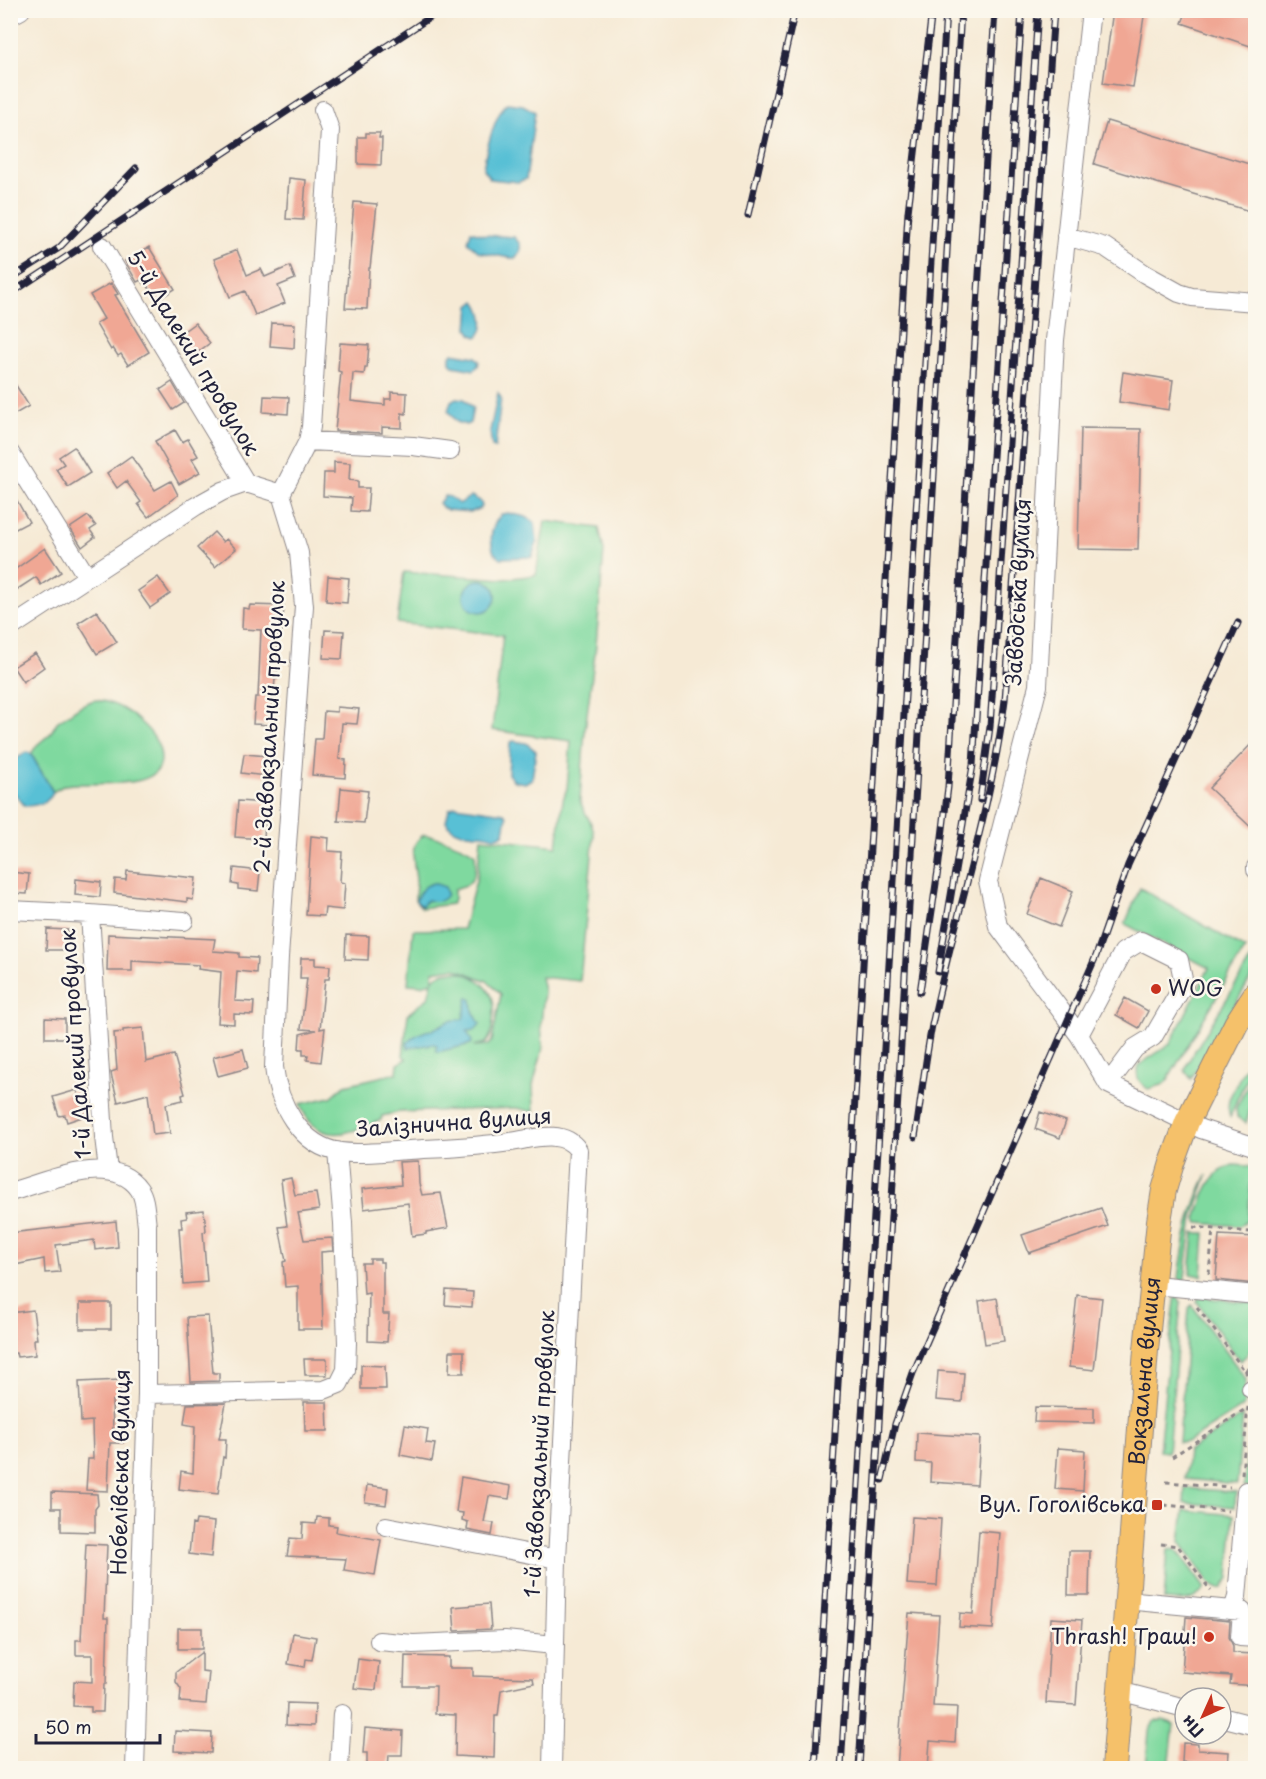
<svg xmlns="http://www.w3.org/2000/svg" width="1266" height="1779" font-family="'Playpen Sans',sans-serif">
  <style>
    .green { fill: #7fd99f; stroke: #507e6d; stroke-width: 1.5; fill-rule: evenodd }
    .water { fill: #58c0d5; stroke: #3d7188; stroke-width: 1.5 }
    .building { fill: #f0a794 }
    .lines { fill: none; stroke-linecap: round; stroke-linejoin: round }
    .minor-casing { stroke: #8c8688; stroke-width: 20 }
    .major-casing { stroke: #8c8688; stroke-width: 26 }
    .path { stroke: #8c8688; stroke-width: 3; stroke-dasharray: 4.5 4.5; stroke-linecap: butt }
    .minor { stroke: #fff; stroke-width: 18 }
    .major { stroke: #f5c16b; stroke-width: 24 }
    .rail-casing { stroke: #22223b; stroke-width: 7 }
    .rail { stroke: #fbf7ec; stroke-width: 4.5; stroke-dasharray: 14; stroke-linecap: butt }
    .poi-dot { fill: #c8321e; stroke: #fbf7ec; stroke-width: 2 }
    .labels { text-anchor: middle; stroke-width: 5; stroke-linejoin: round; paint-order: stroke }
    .street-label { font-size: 21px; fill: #22223b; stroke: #fbf7ec }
    .poi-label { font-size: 21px; fill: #22223b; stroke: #fbf7ec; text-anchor: end }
  </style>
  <rect width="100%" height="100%" fill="#fbf7ec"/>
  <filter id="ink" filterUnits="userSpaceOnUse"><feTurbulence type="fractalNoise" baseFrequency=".0167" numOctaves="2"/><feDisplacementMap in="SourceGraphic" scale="12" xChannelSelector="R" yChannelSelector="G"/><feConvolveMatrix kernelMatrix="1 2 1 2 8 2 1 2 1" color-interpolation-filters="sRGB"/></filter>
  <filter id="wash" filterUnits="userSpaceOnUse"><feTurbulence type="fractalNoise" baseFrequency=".008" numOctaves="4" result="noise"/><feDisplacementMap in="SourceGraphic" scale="24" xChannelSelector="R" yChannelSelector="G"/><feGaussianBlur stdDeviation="1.35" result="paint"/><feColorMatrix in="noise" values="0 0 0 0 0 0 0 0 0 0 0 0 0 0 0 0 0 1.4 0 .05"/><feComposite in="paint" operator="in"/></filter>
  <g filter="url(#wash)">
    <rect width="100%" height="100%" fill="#f6ead5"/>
    <path class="green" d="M545 521 599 528 604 551 596 645 585 730 580 800C583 813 593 821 594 834L580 981 541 977 544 991 541 1025 543 1048 533 1085 534 1112 517 1108 400 1112 382 1116 381 1120C348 1135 316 1146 300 1104L331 1097 345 1085 397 1073 398 1064 407 1059 403 1056 408 1014 428 998 432 982 421 985 408 984 413 930 463 929 477 877 481 838 557 846 563 800 567 788 571 741 492 730 503 635 397 623 404 572 504 579 536 575ZM454 968 487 981 501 994 492 1041 489 1045 474 1046 486 1043C492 1036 492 1029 493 1020 494 1012 495 1005 492 997 484 976 448 961 433 980V971Z
      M94 700C111 701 126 709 139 721 151 731 161 744 161 760 160 793 87 780 65 785 61 787 57 789 53 792L31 754 37 745 50 734 57 722 82 705Z
      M424 835C435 835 468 847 475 854 476 863 476 878 468 884 464 887 458 887 454 889V899L452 904 422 908 415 900C415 894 416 887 416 880 415 865 407 844 424 835Z
      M1140 888 1245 949 1167 1081 1162 1085 1148 1089C1139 1083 1134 1076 1139 1065L1170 1044 1209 968 1125 924Z
      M1255 953V971L1191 1079 1185 1070 1188 1062Z
      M1255 1047C1256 1070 1236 1095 1230 1118L1228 1107 1229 1099Z
      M1255 1071V1082L1251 1092 1255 1098V1103L1250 1110 1246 1123 1237 1117 1236 1108Z
      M1233 1165 1249 1166 1252 1168 1248 1219 1240 1226 1198 1223 1196 1219C1204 1196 1208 1173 1233 1165Z
      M1207 1175 1193 1217 1184 1284 1179 1278C1184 1241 1190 1208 1207 1175Z
      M1194 1233H1205L1202 1276 1190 1274Z
      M1176 1294 1181 1302 1168 1452 1159 1451 1170 1340Z
      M1199 1297 1255 1303C1255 1323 1260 1348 1240 1361L1197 1302Z
      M1192 1305 1246 1379 1244 1406 1188 1442H1179L1189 1308Z
      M1255 1414V1487L1244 1486 1250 1422Z
      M1243 1415 1237 1484 1185 1479 1188 1451Z
      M1185 1488 1236 1492 1235 1507 1184 1503Z
      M1184 1510 1234 1515 1229 1578 1223 1588 1219 1589 1211 1585 1180 1542Z
      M1168 1549 1177 1550 1204 1587V1590C1191 1604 1182 1601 1164 1600Z
      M1162 1720 1174 1724 1169 1768H1146L1149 1731 1154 1722Z"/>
    <path class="water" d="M507 103 523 105 535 112 527 173 526 179 518 182 490 179 483 169C486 150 494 116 507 103Z
      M471 231 484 235 514 237 520 244V252L515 258H510L479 252 468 242Z
      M476 301C483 310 488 329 477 337L471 334 468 328 470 306Z
      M452 353 475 357 479 361 478 366 474 370 453 366 450 362V356Z
      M498 393 501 398 495 448 492 447 490 431Z
      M456 398 464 399 473 408 470 423 466 425 457 422 448 411 451 401Z
      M444 496 450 497 459 504 471 496 480 501 482 506 480 509 470 512 447 510 443 508 439 503Z
      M508 513 526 517 535 523 537 542 532 557 501 558 494 553C489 540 491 524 502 514Z
      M464 596a16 16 0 1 1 32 0a16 16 0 1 1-32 0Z
      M513 741 526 743 536 751 532 779 525 783 514 781 508 774 510 743Z
      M26 752 31 754 53 792C50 803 35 806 25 806L11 789V763Z
      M455 806 504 813 507 816 504 833C495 842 491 834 481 834 468 833 453 835 446 821L449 809Z
      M433 883 445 887 447 894C443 902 435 903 427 900L422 906 416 901C418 892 424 886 433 883Z
      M468 997 472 1000 473 1011 480 1024 475 1030 467 1031 472 1042 471 1044 438 1052 436 1050 437 1045 433 1044 408 1048 407 1043 415 1036 426 1031 432 1030 449 1021 463 1019Z"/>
    <g id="blocks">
      <path class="building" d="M1113 10H1145L1133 87 1103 83Z
        M1187 10H1256V48L1182 23Z
        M1107 121 1256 166V213L1094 164Z
        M366 133H380L379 138H382L381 165 358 164V137H366Z
        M289 178 306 180 303 220 286 219Z
        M354 202 377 204 370 268H369L367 309 345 308Z
        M149 247 175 289 157 300 146 283 144 284 141 280 137 282 125 261Z
        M237 250 247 275 261 269 265 277 290 266 295 279 278 286 285 303 255 315 245 291 230 297 214 259Z
        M111 283 118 294 115 295 149 352 128 365 121 354 118 356 113 348 111 350 96 324 104 319 90 295Z
        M195 323 210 343 192 356 177 336Z
        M272 323 295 324 294 348 270 346Z
        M340 343 369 345 367 368H365L364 374 353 373 351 401 385 405V399H391V392L407 393 406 414 402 413V428L382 427V433L335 431 341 372 338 371Z
        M1123 372 1173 380 1169 410 1119 402Z
        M10 376 29 406 10 417Z
        M172 382 184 403 173 410 160 390Z
        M264 396 289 397 288 414 263 412Z
        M1081 428 1141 429 1138 550 1078 549Z
        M175 430 182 442 188 439 198 456 192 459 200 472 179 484 155 441Z
        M74 447 90 473 68 487 56 469 64 464 59 457Z
        M131 456 155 490 171 481 178 495 148 517 138 504 141 502 126 481 117 488 107 473Z
        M334 462 350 463 349 480 358 481V488H369L367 512 351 511 352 498 323 496 324 473H334Z
        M10 488 29 522 10 532Z
        M88 516 96 526 90 530 95 537 82 547 70 528Z
        M214 532 223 542 226 539 236 549 215 567 197 548Z
        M45 548 61 572 41 585 36 577 10 594V573Z
        M328 576 349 578 347 603 326 601Z
        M158 577 170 594 150 608 138 591Z
        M250 605 284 606 282 631H278L277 679H275L271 725 253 724 255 697H258L261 630 242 629 243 608 249 609Z
        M97 611 117 642 97 654 78 623Z
        M325 630 344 631 342 659 323 658Z
        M35 653 44 667 23 682 13 667Z
        M337 707 359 709 357 724 342 723 339 759 346 760 345 778 312 775 315 739H322L324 711 337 712Z
        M1256 739V832L1209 788Z
        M244 754 268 756 266 776 241 773Z
        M341 788 368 791 364 823 338 821Z
        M238 801 266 803 264 839 235 837Z
        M311 836 329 838 328 851 342 852 340 882 345 883 343 910 325 908 324 916 306 915Z
        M234 868 260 871 258 891 238 889V885L232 884Z
        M127 871 196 878 193 900 187 899V902L114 893 115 879 126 880Z
        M10 872 29 874 27 894 10 893Z
        M1041 878 1073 891 1059 927 1027 914Z
        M76 879 101 882 100 897 75 895Z
        M47 929 68 930 66 950H46Z
        M108 934 215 939 213 951 239 953V957L257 958 256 973 237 971 235 1001 254 1002 253 1015 234 1014V1024L218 1023 221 972 198 969 199 965 132 961V971H107Z
        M346 935 369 936 368 960 345 959Z
        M301 958H315V965L330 966 329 979H325L320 1029 325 1028 321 1062 307 1060 308 1055H303V1049H299L300 1034 316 1030 301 1029 307 978H300Z
        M1125 998 1148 1011 1139 1028 1116 1015Z
        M45 1018 65 1019V1038H45Z
        M143 1028 146 1062 174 1055 185 1094 182 1095 183 1100 166 1104 170 1133 153 1135 148 1094 118 1102 112 1078 111 1072 117 1070 114 1033 123 1032V1030Z
        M243 1049 248 1068 218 1076 213 1057Z
        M77 1090 85 1116 67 1122 65 1115 59 1116 53 1097Z
        M1040 1112 1066 1121 1060 1138 1035 1129Z
        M418 1161 419 1184 422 1195 441 1193 448 1228 426 1232V1234L412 1236 408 1203 364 1209 362 1189 401 1185 399 1162Z
        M291 1178 295 1195 316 1193 319 1210 298 1213 304 1240 332 1238 333 1251 321 1252 323 1329H298V1286L285 1287 283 1262 286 1261 279 1227 287 1226 281 1180Z
        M1101 1208 1108 1226 1029 1253 1022 1235Z
        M204 1210 206 1231 203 1232 207 1282 183 1284 179 1228H182L181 1219 187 1218 186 1212Z
        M116 1221 118 1247 95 1250 94 1240 56 1245 60 1272 45 1273 44 1259 10 1266V1233Z
        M1219 1235 1256 1237V1284L1216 1280Z
        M370 1259H380V1262H383V1314H389L387 1342 368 1341 369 1293 364 1294 362 1263H370Z
        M446 1290 473 1292 472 1307 445 1305Z
        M1077 1295 1102 1298 1094 1370 1069 1367Z
        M997 1298 1004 1341 985 1344 979 1301Z
        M80 1303H111V1329H80Z
        M33 1310 37 1339H34L35 1355 17 1357 16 1353H10V1313Z
        M208 1316 213 1373H219V1381L191 1382 187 1317Z
        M450 1351H464V1373H449Z
        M304 1359H327V1375H305Z
        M361 1365 385 1366 386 1389H361Z
        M938 1371 964 1373 962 1402 936 1400Z
        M120 1380V1400L112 1401 113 1429H123V1443H110L108 1491 86 1490 88 1459H93L92 1421 81 1422 79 1382Z
        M304 1402H327L328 1431H305Z
        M226 1403 219 1439H226L225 1458 223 1457 218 1494 179 1489 181 1471 193 1473 195 1426 184 1424 187 1404Z
        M1035 1407 1094 1408V1423L1034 1422Z
        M405 1425 428 1429 426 1443 435 1444 432 1461 400 1455Z
        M917 1433 980 1437 977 1485 930 1482 931 1463 916 1462Z
        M1058 1448 1085 1450 1083 1491 1055 1489Z
        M461 1477 511 1486 509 1499 489 1496 484 1522 494 1523 492 1535 467 1530 468 1522 462 1520 463 1513 456 1512Z
        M367 1485 388 1488 386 1505 365 1502Z
        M52 1492 97 1494 98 1505 95 1509V1532L61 1531V1508H52Z
        M317 1517 329 1518V1525L337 1526 336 1532 381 1540 375 1575 344 1570 346 1559 287 1556 290 1538 302 1539 303 1523 316 1524Z
        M912 1517 941 1519 937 1586 907 1584Z
        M196 1520 214 1522 211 1557 189 1554 192 1524 195 1525Z
        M979 1531 1000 1533 993 1629 959 1627 960 1613 973 1614Z
        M86 1544 107 1545 104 1618H108L106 1684H104L103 1712H91V1707L73 1706 74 1681 92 1682V1655H76V1640H81Z
        M1069 1551H1090L1089 1595H1068Z
        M489 1604 491 1629 455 1631 453 1607Z
        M909 1613 939 1615 933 1706 957 1707 955 1743 930 1741 928 1768H897Z
        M1186 1617 1230 1621 1229 1637 1233 1646V1653L1256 1654V1686L1230 1684 1231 1676 1182 1672Z
        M1051 1618 1082 1620 1076 1705 1046 1703Z
        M178 1628H202V1649H178Z
        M293 1633 316 1637 312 1660 306 1659 305 1667 288 1664Z
        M202 1652V1671L209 1672 206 1704 180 1702 181 1689 176 1682V1672Z
        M405 1656 449 1657V1668H473V1676L533 1678 534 1683 501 1690 498 1716H495L494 1758 455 1756 456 1715 435 1714 436 1686H404Z
        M358 1659 379 1662 376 1690 354 1688Z
        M287 1703 315 1704 314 1726 286 1725Z
        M365 1728 403 1731 402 1755H389L388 1768H367V1753H363Z
        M175 1731 212 1733 211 1753 174 1751Z
        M1183 1743 1198 1744V1750L1229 1752 1228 1765 1182 1762Z"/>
    </g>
  </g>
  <g filter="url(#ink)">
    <use href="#blocks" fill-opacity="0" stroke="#8c8688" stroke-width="1.5"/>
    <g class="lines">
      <defs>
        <path id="minor" d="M1091 10 1055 340 1038 686 988 881 998 926 1079 1035 1108 1084 1201 1129 1256 1147
          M10 16 21 10
          M323 110 330 130 311 427 308 441 281 494 299 553 304 606 279 957 274 1067C278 1103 300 1146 340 1152 362 1155 386 1151 409 1150 442 1148 476 1147 510 1142 531 1139 564 1128 578 1150L557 1559 552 1768
          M1066 236 1105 247 1145 274 1179 293 1192 297 1256 302
          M102 246 246 483
          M308 441 413 446 450 451
          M10 453 87 577
          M10 628 196 506 223 491 246 483 281 494
          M1256 867V870
          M10 910 90 914 104 1137 108 1170
          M90 914 184 921
          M1079 1035 1123 952 1141 941 1179 960 1184 984 1153 1037 1135 1048 1108 1084
          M10 1192C46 1182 112 1151 139 1189 146 1199 145 1214 147 1226V1394L135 1768
          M1165 1286 1256 1295
          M1251 1389H1256
          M147 1394 324 1390 339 1384 346 1370 347 1343 343 1223 337 1151
          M386 1526 557 1559
          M1136 1601 1242 1611 1240 1637 1256 1638
          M1233 1610 1237 1597 1246 1491 1256 1492
          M379 1641 413 1644 505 1640 554 1645
          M1119 1691 1185 1708
          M1221 1717 1256 1726
          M339 1768 342 1714"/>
        <g id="major">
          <path id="s1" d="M1114 1768 1146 1350 1159 1221 1164 1190 1172 1163 1187 1122 1236 1024 1256 993"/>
        </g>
      </defs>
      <use href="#minor" class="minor-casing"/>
      <use href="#major" class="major-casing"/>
      <path class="path" d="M1193 1227 1251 1232 1256 1193
        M1209 1274 1213 1229
        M1197 1307 1247 1374
        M1245 1372 1251 1363 1256 1344
        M1172 1457 1247 1408
        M1242 1474 1248 1406
        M1166 1482 1230 1487
        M1164 1505 1228 1511
        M1161 1544 1178 1546 1211 1591"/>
      <use href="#minor" class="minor"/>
      <use href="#major" class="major"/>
      <defs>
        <path id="rail" d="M748 215 795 10
          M10 279 59 248 136 168
          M10 294 441 10
          M980 800 990 727 1038 10
          M938 972 973 765 1022 10
          M920 992 938 870 948 787 995 10
          M915 1137C921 1100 925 1062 932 1025 955 916 991 811 1005 700L1054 10
          M882 1480 895 1424 913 1373 1096 956 1128 865 1238 623
          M815 1768 908 212 932 10
          M841 1768 946 10
          M859 1768 961 10"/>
      </defs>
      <use href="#rail" class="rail-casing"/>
      <use href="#rail" class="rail"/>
    </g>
  </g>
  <g class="poi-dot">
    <circle cx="1156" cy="989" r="6"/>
    <rect x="1151" y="1499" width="12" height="12" rx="3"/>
    <circle cx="1209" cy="1637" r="6"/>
  </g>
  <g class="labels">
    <g class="street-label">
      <text transform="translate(193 353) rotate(59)" y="7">5-й Далекий провулок</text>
      <text transform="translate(1019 592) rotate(-87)" y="7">Заводська вулиця</text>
      <text transform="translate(270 727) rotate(-87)" y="7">2-й Завокзальний провулок</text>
      <text transform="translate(76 1044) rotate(-94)" y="7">1-й Далекий провулок</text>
      <text transform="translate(454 1123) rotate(-4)" y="7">Залізнична вулиця</text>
      <text dy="7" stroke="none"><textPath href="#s1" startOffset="398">Вокзальна вулиця</textPath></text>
      <text transform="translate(540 1454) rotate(-87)" y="7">1-й Завокзальний провулок</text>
      <text transform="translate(121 1472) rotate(-89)" y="7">Нобелівська вулиця</text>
    </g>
    <g class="poi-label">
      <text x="1168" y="996" text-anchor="start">WOG</text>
      <text x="1145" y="1512">Вул. Гоголівська</text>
      <text x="1197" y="1644">Thrash! Траш!</text>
    </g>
  </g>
  <rect width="1266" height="1779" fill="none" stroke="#fbf7ec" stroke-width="36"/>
  <g transform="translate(1203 1716) rotate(225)"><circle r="28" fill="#fbf7ec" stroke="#a4a2a5" stroke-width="1.5"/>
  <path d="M0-4.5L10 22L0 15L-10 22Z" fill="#c8321e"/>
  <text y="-9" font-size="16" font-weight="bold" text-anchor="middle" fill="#22223b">Пн</text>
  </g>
  <path d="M36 1734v9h124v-9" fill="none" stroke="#22223b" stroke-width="3"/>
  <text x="45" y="1734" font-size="18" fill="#22223b" stroke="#fbf7ec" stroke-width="4.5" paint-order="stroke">50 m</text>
</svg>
